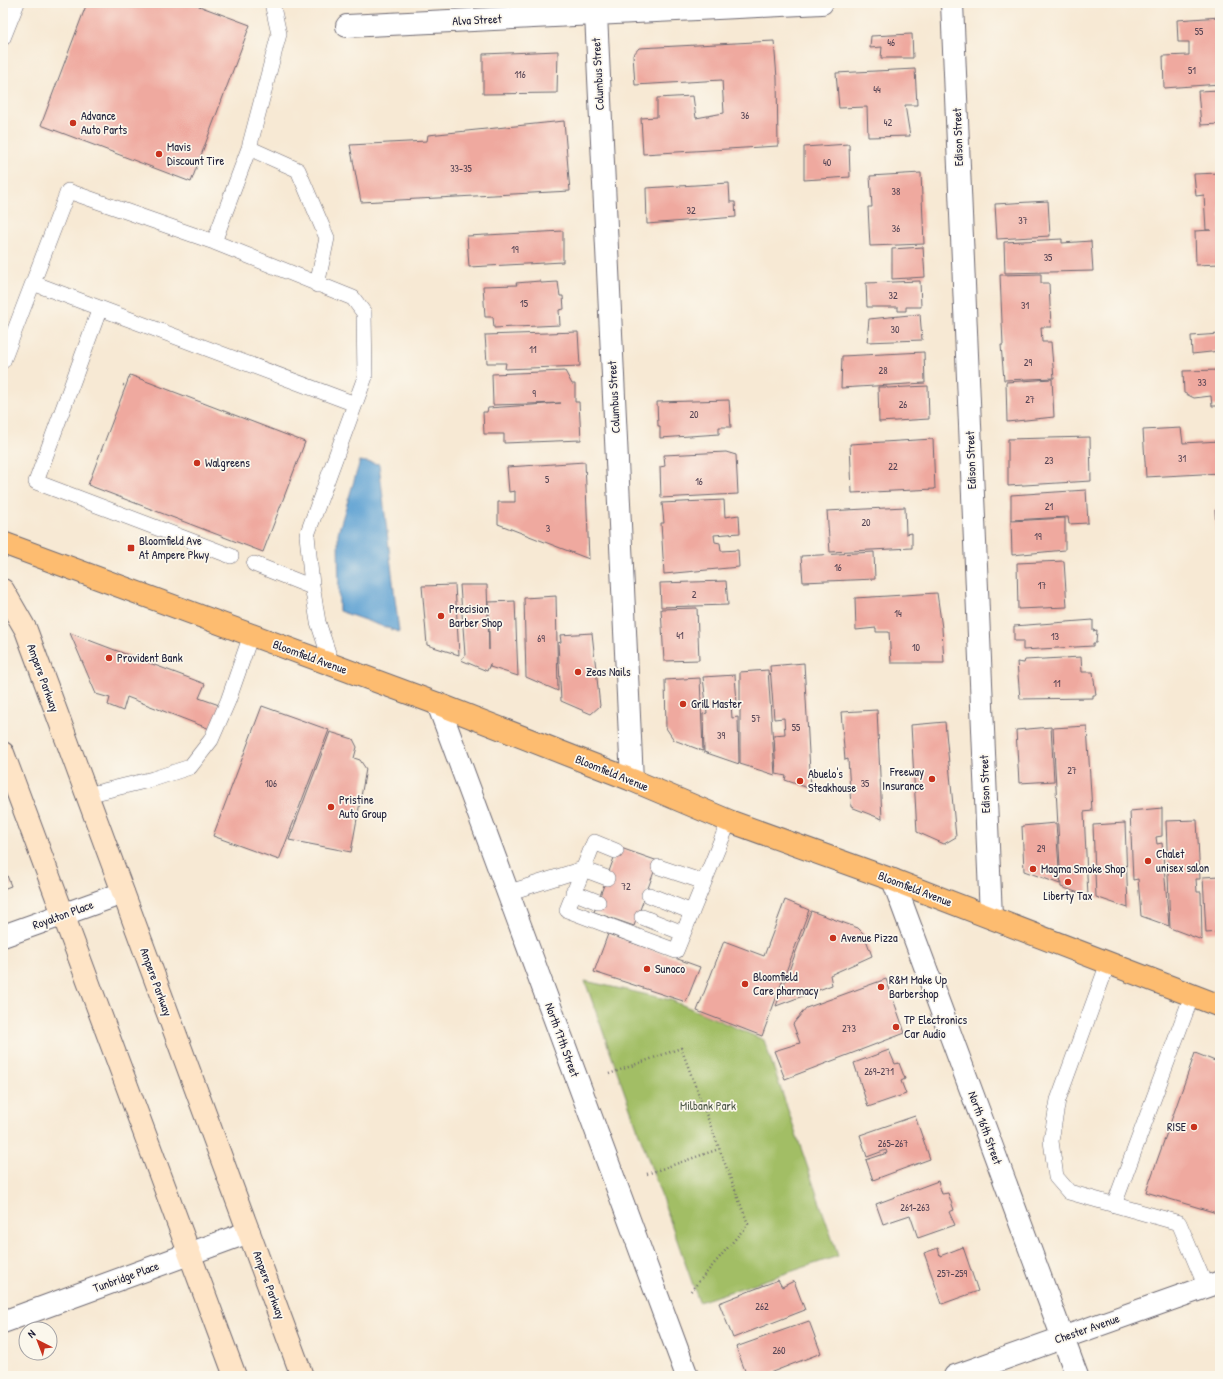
<svg xmlns="http://www.w3.org/2000/svg" width="1223" height="1379" font-family="'Patrick Hand',sans-serif">
  <style>
    .green { fill: #a2be65; stroke: #627050 }
    .water { fill: #5fa2d3; stroke: #406287 }
    .building { fill: #efa99f }
    .lines { fill: none; stroke-linecap: round; stroke-linejoin: round }
    .lane-casing { stroke: #6d6871; stroke-width: 16 }
    .street-casing { stroke: #6d6871; stroke-width: 24 }
    .secondary-casing { stroke: #6d6871; stroke-width: 24 }
    .primary-casing { stroke: #6d6871; stroke-width: 24 }
    .path { stroke: #6d6871; stroke-width: 2.5; stroke-dasharray: 1 3; stroke-linecap: butt }
    .lane { stroke: #fff; stroke-width: 15 }
    .street { stroke: #fff; stroke-width: 22 }
    .secondary { stroke: #fee4c6; stroke-width: 22 }
    .primary { stroke: #fdbc70; stroke-width: 22 }
    .poi-dot { fill: #c8321e; stroke: #fbf7ec; stroke-width: 1.5 }
    .labels { text-anchor: middle; stroke-width: 3.5; stroke-linejoin: round; paint-order: stroke }
    .number-label { font-size: 10px; fill: #554454 }
    .street-label { font-size: 12px; fill: #22223b; stroke: #fbf7ec }
    .poi-label { font-size: 12px; fill: #22223b; stroke: #fbf7ec; text-anchor: start }
    .park-label { font-size: 12px; fill: #4f594a; stroke: #fbf7ec }
  </style>
  <rect width="100%" height="100%" fill="#fbf7ec"/>
  <filter id="ink" filterUnits="userSpaceOnUse"><feTurbulence type="fractalNoise" baseFrequency=".025" numOctaves="2"/><feDisplacementMap in="SourceGraphic" scale="8" xChannelSelector="R" yChannelSelector="G"/><feConvolveMatrix kernelMatrix="1 2 1 2 8 2 1 2 1" color-interpolation-filters="sRGB"/></filter>
  <filter id="wash" filterUnits="userSpaceOnUse"><feTurbulence type="fractalNoise" baseFrequency=".012" numOctaves="4" result="noise"/><feDisplacementMap in="SourceGraphic" scale="16" xChannelSelector="R" yChannelSelector="G"/><feGaussianBlur stdDeviation="0.9" result="paint"/><feColorMatrix in="noise" values="0 0 0 0 0 0 0 0 0 0 0 0 0 0 0 0 0 1.4 0 .05"/><feComposite in="paint" operator="in"/></filter>
  <g filter="url(#wash)">
    <rect width="100%" height="100%" fill="#f7e9d4"/>
    <path class="green" d="M585 981 671 1000 764 1040 838 1256 699 1302Z"/>
    <path class="water" d="M360 461 379 464 399 632 339 611 338 533Z"/>
    <g id="blocks">
      <path class="building" d="M87 3H191L250 25 191 182 41 125Z
        M1220 17V84L1164 88 1163 56 1189 55V42H1178L1177 20Z
        M912 34 913 58H881L882 47 870 48 871 36Z
        M774 41 777 78 778 146 643 154 641 118 657 117V98L693 96 696 118 724 113 722 80 635 85 633 55 639 48Z
        M558 51 557 93 483 94V54Z
        M915 69 917 105H905L910 136 868 137 867 107 839 108 836 73Z
        M1220 90V124L1201 125 1198 91Z
        M564 121 570 191 361 202 350 145 427 141 428 135Z
        M849 144 850 177 804 180V147Z
        M921 173 924 244 870 246 868 207H872L870 176Z
        M1220 173V264L1196 265 1195 231 1211 230H1206L1204 195 1196 196 1194 174Z
        M729 183 730 202H735L736 217 647 224 646 188Z
        M1048 201 1050 236 997 239 995 204Z
        M563 231V262L469 267 467 236Z
        M1062 239V243L1091 241 1093 271 1005 273 1004 242Z
        M923 247 925 277 892 279V249Z
        M1041 274V283H1049L1051 327H1041L1042 342H1051L1054 378 1004 380 1001 345H1003L1000 275Z
        M540 281 541 283 558 282 560 296H563L564 309 559 310 560 325 494 328 493 317H485L483 286 517 285 516 283Z
        M920 281 921 307H906V311H898V307H867L866 283Z
        M920 314 922 340 867 342 869 319Z
        M578 332 580 366 505 369 506 363H487L485 335Z
        M1220 334V351L1192 354 1191 336Z
        M924 352 925 383 841 388 842 356Z
        M1220 370V406H1212L1211 396 1194 398 1184 393 1183 371Z
        M565 371 572 384H575V402H579L581 440 504 443V434H484L483 412H487L488 408 561 403 493 405 492 374Z
        M130 375 305 442 263 552 88 485Z
        M1052 379 1054 417 1007 422 1006 382Z
        M928 386 929 419 879 422 878 387H887V388Z
        M729 400 731 427H719V434L660 438V426H658L657 402Z
        M1181 428 1183 443 1220 441V473L1146 477 1143 430Z
        M1090 437 1091 481 1008 486V439Z
        M933 439 935 489 852 493 850 444Z
        M726 452 736 455 738 494 661 498 660 467 665 466 664 455Z
        M585 462 589 559 498 524V502H515V491L509 492 507 467Z
        M1086 490 1088 523 1069 524 1068 517 1011 520V495Z
        M724 500 725 517 739 515 740 533 714 535 715 542 720 543 721 551 738 550 739 567 664 574 661 523H664L662 503Z
        M905 507 906 534 912 533V548L830 552 827 511Z
        M1215 510H1220V545H1217Z
        M1065 518V550L1012 555 1011 521Z
        M874 552 875 579 803 582 801 556Z
        M1064 561 1067 607 1018 609 1017 563Z
        M726 581 728 605 661 607 660 583Z
        M455 585 459 655 427 645 422 586Z
        M460 585H487L489 650V602L515 601 518 676 490 667V664L487 671 461 660 465 655Z
        M937 593 942 628 944 663H891L889 632H876V628L856 630 855 598Z
        M556 596 558 691 526 677 524 598Z
        M697 608 699 660 664 661 661 609Z
        M1093 620V631L1097 630 1096 643H1093V646L1023 650V641H1014V626Z
        M70 633 205 684 199 698 222 706 210 729 127 697 123 711 108 705 110 698 96 694Z
        M592 633 600 706 591 714 561 701 558 643 561 642 560 635Z
        M1081 657 1082 672H1093L1096 695H1093V698L1020 699 1017 662 1024 663 1025 660Z
        M804 663 811 789 785 780 786 776 776 774 774 735 785 734 784 718 774 719 770 666Z
        M768 670 775 775 740 764V672Z
        M735 675 737 703H731L732 718 738 717 739 764 704 752 703 714 707 713 703 677Z
        M700 678 703 751 674 740 666 728 665 680Z
        M262 706 329 730 279 860 213 836Z
        M877 710 882 819 851 807 848 759 845 760 841 712Z
        M945 722 956 837 944 844 917 832 911 725Z
        M1087 726 1092 811 1084 812 1088 896 1061 887 1053 728Z
        M1051 727 1054 781 1019 783 1016 730Z
        M330 732 353 739 357 747 354 758 360 760 366 769 351 852 289 840Z
        M1162 808V836L1156 837 1157 844 1162 843 1169 926 1141 916 1138 879 1133 880 1130 811Z
        M1197 820 1200 879H1196L1197 892H1201L1202 940 1170 928 1166 821Z
        M1056 823 1060 884 1024 871 1022 826Z
        M1125 823 1128 908 1096 897 1093 825Z
        M618 847 658 861 634 926 594 912Z
        M3 865 11 886 3 889Z
        M1220 876V932L1206 933 1203 877Z
        M785 900 809 910 762 1036 697 1011 724 941 764 956Z
        M811 911 858 928 864 934 872 956 830 975 832 985 776 1006Z
        M608 934 700 967 686 1002 594 972Z
        M886 979 905 1033 785 1079 774 1051 800 1043 793 1024 806 1008Z
        M889 1050 895 1064 899 1063 905 1079 901 1081 906 1094 868 1107 854 1063Z
        M1195 1053 1220 1063V1214L1146 1192Z
        M915 1116 930 1159 873 1180 866 1160 887 1153 886 1150 867 1157 860 1135Z
        M938 1181 942 1194 948 1193 954 1210 949 1212 955 1225 918 1238 910 1215 883 1224 876 1204Z
        M963 1247 978 1291 942 1304 924 1253 938 1248 940 1256Z
        M778 1280 782 1287 794 1281 805 1310 733 1338 719 1303Z
        M809 1321 821 1353 762 1376H747L736 1347Z"/>
    </g>
  </g>
  <g filter="url(#ink)">
    <use href="#blocks" fill-opacity="0" stroke="#6d6871" stroke-width="1"/>
    <g class="lines">
      <defs>
        <path id="lane" d="M3 38 17 3
          M249 148 298 170 327 238 317 285
          M214 242 249 148 279 34 272 3
          M33 283 355 404
          M100 308 36 482 231 556
          M3 361 68 191 214 242 353 298 364 313 365 377 307 535 312 585 318 622 332 665
          M254 564 312 587
          M87 795 153 779 190 767 211 740 228 701 251 635
          M616 851 594 842 567 910 676 951 729 821
          M659 867 704 882
          M573 892 598 902
          M507 893 583 869 607 878
          M649 895 692 912
          M642 917 683 933
          M1108 963 1058 1100 1051 1141 1056 1177 1069 1192 1179 1223 1206 1287
          M1114 1205 1192 995"/>
        <path id="street" d="M952 3 991 917
          M596 14 632 780
          M347 26 822 3
          M438 704 687 1376
          M893 880 1077 1376
          M3 936 123 893
          M3 1322 249 1232
          M955 1376 1220 1282"/>
        <path id="secondary" d="M3 590 26 630 302 1376
          M3 753 235 1376"/>
        <path id="primary" d="M3 543 438 704 632 780 729 821 893 880 1220 1006"/>
      </defs>
      <use href="#lane" class="lane-casing"/>
      <use href="#street" class="street-casing"/>
      <use href="#secondary" class="secondary-casing"/>
      <use href="#primary" class="primary-casing"/>
      <path class="path" d="M123 385 127 386
        M609 1074 681 1048 748 1224 690 1292
        M647 1174 719 1149"/>
      <use href="#lane" class="lane"/>
      <use href="#street" class="street"/>
      <use href="#secondary" class="secondary"/>
      <use href="#primary" class="primary"/>
    </g>
  </g>
  <g class="poi-dot">
    <circle cx="73" cy="123" r="4"/>
    <circle cx="159" cy="154" r="4"/>
    <circle cx="197" cy="463" r="4"/>
    <rect x="127" y="544" width="8" height="8" rx="2"/>
    <circle cx="441" cy="616" r="4"/>
    <circle cx="109" cy="658" r="4"/>
    <circle cx="578" cy="672" r="4"/>
    <circle cx="683" cy="704" r="4"/>
    <circle cx="932" cy="779" r="4"/>
    <circle cx="800" cy="781" r="4"/>
    <circle cx="331" cy="807" r="4"/>
    <circle cx="1148" cy="861" r="4"/>
    <circle cx="1033" cy="869" r="4"/>
    <circle cx="1068" cy="882" r="4"/>
    <circle cx="833" cy="938" r="4"/>
    <circle cx="647" cy="969" r="4"/>
    <circle cx="745" cy="984" r="4"/>
    <circle cx="881" cy="987" r="4"/>
    <circle cx="896" cy="1027" r="4"/>
    <circle cx="1194" cy="1127" r="4"/>
  </g>
  <g class="labels">
    <g class="number-label">
      <text x="1199" y="35">55</text>
      <text x="891" y="46">46</text>
      <text x="1192" y="74">51</text>
      <text x="520" y="78">116</text>
      <text x="877" y="93">44</text>
      <text x="745" y="119">36</text>
      <text x="888" y="126">42</text>
      <text x="827" y="166">40</text>
      <text x="461" y="172">33-35</text>
      <text x="896" y="195">38</text>
      <text x="691" y="214">32</text>
      <text x="1023" y="224">37</text>
      <text x="896" y="232">36</text>
      <text x="515" y="253">19</text>
      <text x="1048" y="261">35</text>
      <text x="893" y="299">32</text>
      <text x="524" y="307">15</text>
      <text x="1025" y="309">31</text>
      <text x="895" y="333">30</text>
      <text x="533" y="353">11</text>
      <text x="1028" y="366">29</text>
      <text x="883" y="374">28</text>
      <text x="1202" y="386">33</text>
      <text x="534" y="397">9</text>
      <text x="1030" y="403">27</text>
      <text x="903" y="408">26</text>
      <text x="694" y="418">20</text>
      <text x="1182" y="462">31</text>
      <text x="1049" y="464">23</text>
      <text x="893" y="470">22</text>
      <text x="547" y="483">5</text>
      <text x="699" y="485">16</text>
      <text x="1049" y="510">21</text>
      <text x="866" y="526">20</text>
      <text x="548" y="532">3</text>
      <text x="1038" y="540">19</text>
      <text x="838" y="571">16</text>
      <text x="1042" y="589">17</text>
      <text x="694" y="598">2</text>
      <text x="898" y="617">14</text>
      <text x="680" y="639">41</text>
      <text x="1055" y="640">13</text>
      <text x="541" y="642">69</text>
      <text x="916" y="651">10</text>
      <text x="1057" y="687">11</text>
      <text x="756" y="722">57</text>
      <text x="796" y="731">55</text>
      <text x="721" y="739">39</text>
      <text x="1072" y="774">27</text>
      <text x="271" y="787">106</text>
      <text x="865" y="787">35</text>
      <text x="1041" y="852">29</text>
      <text x="626" y="890">72</text>
      <text x="849" y="1032">273</text>
      <text x="879" y="1075">269-271</text>
      <text x="893" y="1147">265-267</text>
      <text x="915" y="1211">261-263</text>
      <text x="952" y="1277">257-259</text>
      <text x="762" y="1310">262</text>
      <text x="779" y="1354">260</text>
    </g>
    <g class="street-label">
      <text transform="translate(477 20) rotate(-3)" y="4">Alva Street</text>
      <text transform="translate(598 74) rotate(-93)" y="4">Columbus Street</text>
      <text transform="translate(958 137) rotate(-92)" y="4">Edison Street</text>
      <text transform="translate(614 397) rotate(-93)" y="4">Columbus Street</text>
      <text transform="translate(971 460) rotate(-92)" y="4">Edison Street</text>
      <text transform="translate(310 657) rotate(20)" y="4">Bloomfield Avenue</text>
      <text transform="translate(43 678) rotate(70)" y="4">Ampere Parkway</text>
      <text transform="translate(612 773) rotate(22)" y="4">Bloomfield Avenue</text>
      <text transform="translate(985 784) rotate(-92)" y="4">Edison Street</text>
      <text transform="translate(915 889) rotate(21)" y="4">Bloomfield Avenue</text>
      <text transform="translate(63 915) rotate(-20)" y="4">Royalton Place</text>
      <text transform="translate(156 982) rotate(70)" y="4">Ampere Parkway</text>
      <text transform="translate(562 1040) rotate(70)" y="4">North 17th Street</text>
      <text transform="translate(985 1128) rotate(70)" y="4">North 16th Street</text>
      <text transform="translate(126 1277) rotate(-20)" y="4">Tunbridge Place</text>
      <text transform="translate(269 1285) rotate(70)" y="4">Ampere Parkway</text>
      <text transform="translate(1087 1329) rotate(-19)" y="4">Chester Avenue</text>
    </g>
    <g class="poi-label">
      <text x="81" y="120">Advance<tspan x="81" dy="14">Auto Parts</tspan></text>
      <text x="167" y="151">Mavis<tspan x="167" dy="14">Discount Tire</tspan></text>
      <text x="205" y="467">Walgreens</text>
      <text x="139" y="545">Bloomfield Ave<tspan x="139" dy="14">At Ampere Pkwy</tspan></text>
      <text x="449" y="613">Precision<tspan x="449" dy="14">Barber Shop</tspan></text>
      <text x="117" y="662">Provident Bank</text>
      <text x="586" y="676">Zeas Nails</text>
      <text x="691" y="708">Grill Master</text>
      <text x="924" y="776" text-anchor="end">Freeway<tspan x="924" dy="14">Insurance</tspan></text>
      <text x="808" y="778">Abuelo's<tspan x="808" dy="14">Steakhouse</tspan></text>
      <text x="339" y="804">Pristine<tspan x="339" dy="14">Auto Group</tspan></text>
      <text x="1156" y="858">Chalet<tspan x="1156" dy="14">unisex salon</tspan></text>
      <text x="1041" y="873">Magma Smoke Shop</text>
      <text x="1068" y="900" text-anchor="middle">Liberty Tax</text>
      <text x="841" y="942">Avenue Pizza</text>
      <text x="655" y="973">Sunoco</text>
      <text x="753" y="981">Bloomfield<tspan x="753" dy="14">Care pharmacy</tspan></text>
      <text x="889" y="984">R&amp;M Make Up<tspan x="889" dy="14">Barbershop</tspan></text>
      <text x="904" y="1024">TP Electronics<tspan x="904" dy="14">Car Audio</tspan></text>
      <text x="1186" y="1131" text-anchor="end">RISE</text>
    </g>
    <g class="park-label">
      <text x="708" y="1110">Milbank Park</text>
    </g>
  </g>
  <rect width="1223" height="1379" fill="none" stroke="#fbf7ec" stroke-width="16"/>
  <g transform="translate(38 1341) rotate(318)"><circle r="19" fill="#fbf7ec" stroke="#a4a2a5"/>
  <path d="M0-3L7 15L0 10L-7 15Z" fill="#c8321e"/>
  <text y="-6" font-size="11" font-weight="bold" text-anchor="middle" fill="#22223b">N</text>
  </g>
</svg>
